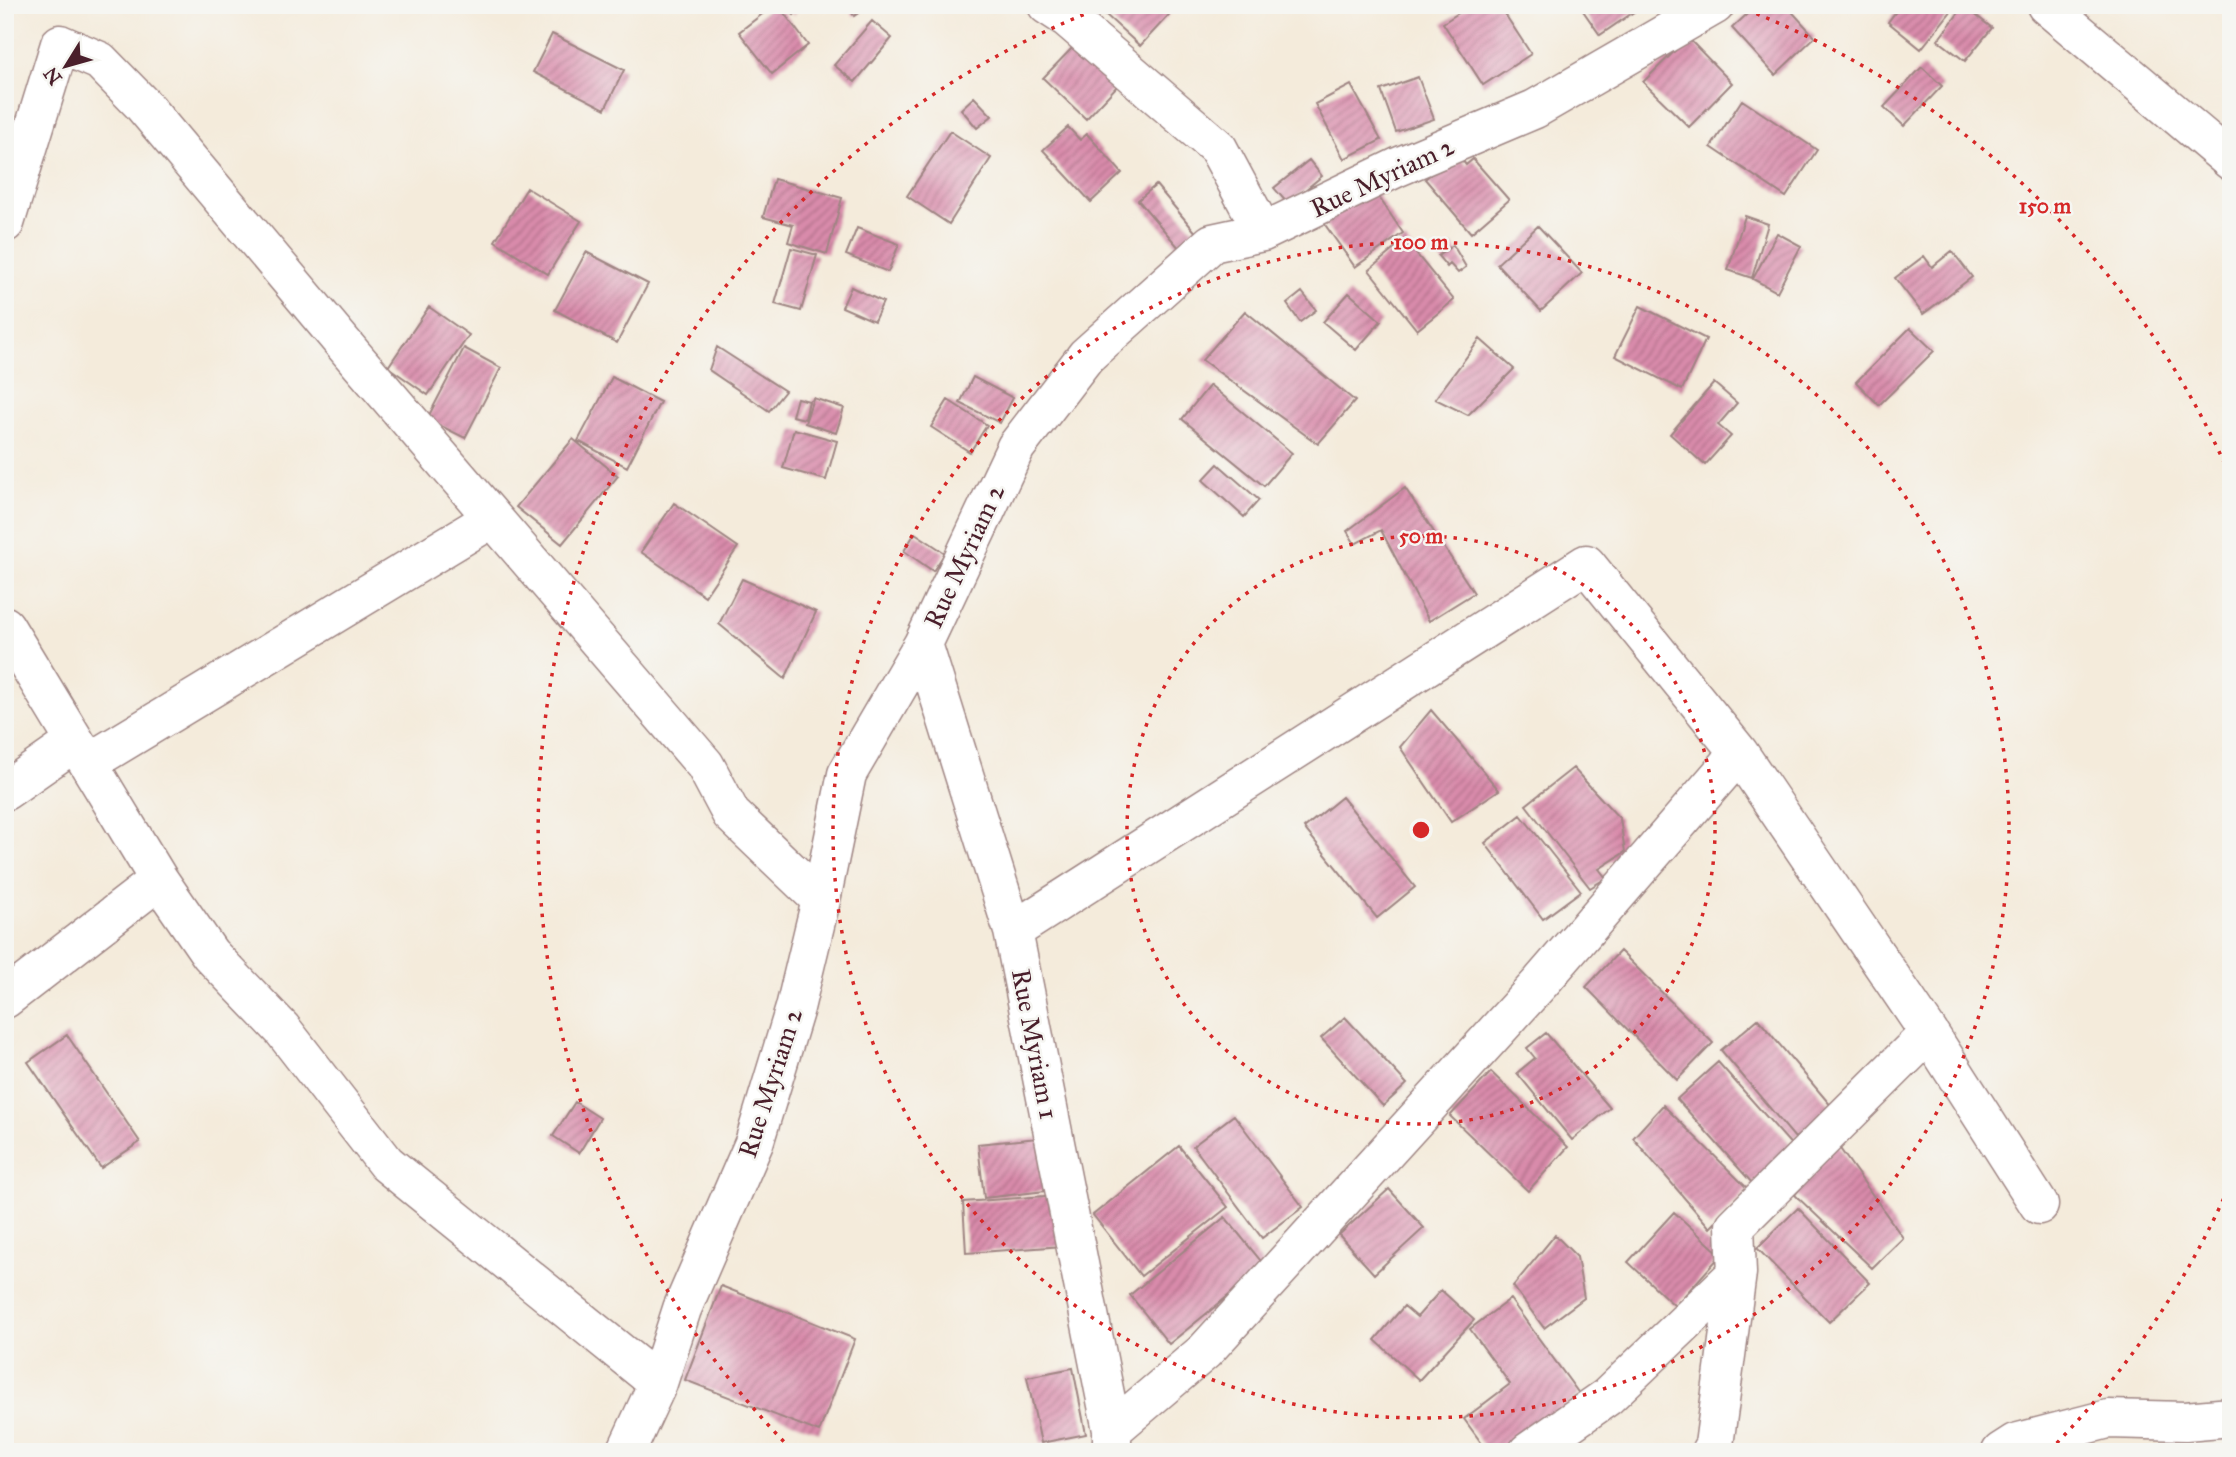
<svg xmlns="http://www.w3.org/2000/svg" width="2236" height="1457" font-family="'IM FELL Great Primer',serif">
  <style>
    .building { fill: url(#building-hatch) }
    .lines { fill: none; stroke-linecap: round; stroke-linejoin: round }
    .minor-casing { stroke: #9f8583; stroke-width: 41 }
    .minor { stroke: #fff; stroke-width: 38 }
    .ring { fill: none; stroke: #d62828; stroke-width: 3.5; stroke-dasharray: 3.5 7 }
    .labels { text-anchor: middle; stroke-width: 5; stroke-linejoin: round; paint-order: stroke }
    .street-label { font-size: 26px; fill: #4a1f2b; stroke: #f6f6f2 }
    .centre { fill: #d62828; stroke: #f6f6f2; stroke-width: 3.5 }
    .ring-label { font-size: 21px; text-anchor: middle; font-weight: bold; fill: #d62828; stroke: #f6f6f2; stroke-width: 5; stroke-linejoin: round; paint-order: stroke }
  </style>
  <defs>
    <pattern id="building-hatch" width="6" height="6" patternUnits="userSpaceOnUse" patternTransform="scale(1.75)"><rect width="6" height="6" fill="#d98bab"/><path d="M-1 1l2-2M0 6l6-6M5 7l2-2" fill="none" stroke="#b2718b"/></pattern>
  </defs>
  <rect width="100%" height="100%" fill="#f6f6f2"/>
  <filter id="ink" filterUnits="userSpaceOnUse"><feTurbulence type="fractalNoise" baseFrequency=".0143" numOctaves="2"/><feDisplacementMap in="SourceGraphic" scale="14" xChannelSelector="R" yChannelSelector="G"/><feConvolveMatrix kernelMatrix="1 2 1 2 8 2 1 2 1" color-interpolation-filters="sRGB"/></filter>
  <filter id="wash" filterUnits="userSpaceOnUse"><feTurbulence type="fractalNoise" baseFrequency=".00686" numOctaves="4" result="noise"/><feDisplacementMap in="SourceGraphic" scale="28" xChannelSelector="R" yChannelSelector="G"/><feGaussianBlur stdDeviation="1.57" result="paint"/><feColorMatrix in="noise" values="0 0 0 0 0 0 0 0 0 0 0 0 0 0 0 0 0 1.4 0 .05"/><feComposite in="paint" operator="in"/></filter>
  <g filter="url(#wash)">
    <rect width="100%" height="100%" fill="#f4ebdb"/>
    <g id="blocks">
      <path class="building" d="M774 5H778L808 45 772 74 739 32Z
        M782 5H802L794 15Z
        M847 5H870L854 16Z
        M1115 5H1178L1140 46 1106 15Z
        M1471 5H1499L1531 54 1483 85 1443 23Z
        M1579 5H1644L1600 35Z
        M1757 5H1786L1815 37 1775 75 1732 28Z
        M1901 5H1956L1921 49 1888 22Z
        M1964 6 1992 28 1965 61 1938 40Z
        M872 21 892 38 855 82 834 65Z
        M552 34 624 70 605 109 533 72Z
        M1688 38 1732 83 1689 127 1643 82Z
        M1078 42 1120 83 1086 119 1043 78Z
        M1922 67 1942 86 1904 126 1884 107Z
        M1418 77 1434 119 1396 132 1381 90Z
        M1351 85 1381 140 1344 159 1315 104Z
        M974 97 992 116 977 128 961 109Z
        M1742 100 1817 150 1786 197 1711 147Z
        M1068 127 1080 140 1087 134 1122 173 1091 202 1043 150Z
        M950 131 991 158 949 224 907 196Z
        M1456 153 1466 165 1473 159 1509 200 1471 233 1425 179Z
        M1309 160 1322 176 1288 204 1274 188Z
        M774 179 842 198 827 254 788 242 793 225 763 217Z
        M1370 184 1403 233 1355 267 1321 219Z
        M1156 185 1197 234 1180 249 1138 200Z
        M527 188 581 221 548 274 495 241Z
        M1745 216 1768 224 1752 278 1728 270Z
        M1538 226 1582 273 1541 311 1497 264Z
        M857 228 899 244 888 272 846 255Z
        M1777 233 1801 246 1777 292 1753 279Z
        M1405 240 1454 300 1417 330 1369 270Z
        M1453 245 1466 267 1458 273 1450 264 1447 267 1438 256Z
        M791 248 817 255 801 311 775 304Z
        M1952 251 1972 277 1923 314 1895 278 1924 256 1932 267Z
        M586 252 648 284 617 343 555 310Z
        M851 287 883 302 874 321 842 307Z
        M1302 292 1316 310 1300 322 1287 304Z
        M1349 293 1381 321 1356 350 1323 322Z
        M1640 306 1706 339 1682 390 1615 356Z
        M429 307 469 335 428 395 388 367Z
        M1245 311 1355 401 1318 444 1202 360Z
        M1910 328 1934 351 1879 405 1856 382Z
        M1480 339 1514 369 1468 415 1435 399Z
        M717 347 785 391 769 411 709 370Z
        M464 348 501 368 465 438 427 419Z
        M612 377 660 402 627 467 578 441Z
        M973 377 1013 398 1000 423 960 403Z
        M1714 383 1737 403 1718 425 1731 436 1705 465 1670 434Z
        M1210 385 1292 453 1264 486 1182 419Z
        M797 398 809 401 805 419 792 416Z
        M813 398 844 408 836 433 805 423Z
        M948 400 987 425 970 452 931 427Z
        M794 429 837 441 826 480 783 468Z
        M573 439 618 476 562 544 516 507Z
        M1218 464 1259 500 1244 517 1203 480Z
        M1405 488 1474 593 1429 621 1381 530 1355 544 1347 531Z
        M674 503 738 547 705 596 641 552Z
        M915 533 945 553 933 571 904 551Z
        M742 579 816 612 785 679 719 624Z
        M1431 710 1499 790 1451 822 1400 747Z
        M1573 768 1620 819 1625 852 1599 869 1606 878 1590 888 1526 805Z
        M1342 797 1415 887 1377 918 1304 828Z
        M1521 815 1581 891 1543 919 1485 843Z
        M1620 951 1713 1043 1677 1080 1586 987Z
        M1345 1017 1407 1084 1383 1106 1321 1038Z
        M1758 1019 1832 1107 1795 1138 1721 1050Z
        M1546 1033 1610 1108 1572 1140 1517 1073 1535 1058 1527 1048Z
        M67 1035 140 1142 101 1168 28 1062Z
        M1718 1062 1795 1149 1753 1184 1677 1099Z
        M1491 1072 1568 1147 1528 1191 1450 1116Z
        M575 1102 600 1118 579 1153 553 1136Z
        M1663 1105 1748 1189 1710 1228 1633 1138Z
        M1234 1115 1303 1207 1262 1238 1193 1146Z
        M1048 1137 1054 1190 984 1198 978 1144Z
        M1836 1143 1903 1238 1872 1268 1795 1195Z
        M1179 1146 1228 1207 1141 1276 1093 1215Z
        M1389 1189 1424 1228 1374 1274 1339 1235Z
        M1059 1195 1063 1246 966 1253 963 1202Z
        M1798 1208 1870 1283 1829 1322 1757 1248Z
        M1674 1212 1721 1255 1675 1306 1628 1262Z
        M1225 1217 1265 1266 1169 1344 1130 1295Z
        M1555 1235 1577 1257 1584 1298 1544 1328 1513 1286Z
        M721 1286 855 1339 819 1432 685 1380Z
        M1441 1290 1474 1320 1419 1380 1375 1340 1404 1306 1417 1317Z
        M1510 1299 1580 1395 1502 1452H1488L1464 1419 1510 1384 1470 1329Z
        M1073 1368 1086 1434 1041 1443 1027 1377Z"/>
    </g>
  </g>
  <g filter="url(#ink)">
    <use href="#blocks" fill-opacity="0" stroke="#9f8583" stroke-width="2"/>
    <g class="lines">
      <defs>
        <path id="minor" d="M1047 5 1067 18 1218 148 1263 232
          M2046 5 2231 161
          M5 223 60 44 100 61 142 104 352 354 705 765 731 814 821 900
          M5 626 159 880 210 954 282 1029 386 1163 658 1383
          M923 644 1013 931 1112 1430V1452
          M88 763 493 518
          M5 791 75 742
          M1013 931 1586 564 1739 753 1929 1033 2039 1205
          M5 999 159 880
          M1112 1430 1205 1351 1541 982 1739 753
          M626 1452 658 1383 682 1309 754 1143 795 1008 821 900 847 774 923 644 1016 447 1086 356 1212 243 1263 232 1398 167 1535 109 1715 5
          M1528 1452 1607 1397 1737 1273 1735 1226 1929 1033
          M1710 1452 1714 1445 1737 1273
          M2001 1452 2015 1443 2108 1419 2185 1421 2231 1417"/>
      </defs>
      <use href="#minor" class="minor-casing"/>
      <use href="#minor" class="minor"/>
    </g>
  </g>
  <g class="ring">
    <circle cx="1421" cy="830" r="294"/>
    <circle cx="1421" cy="830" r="588"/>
    <path d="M2228 1189A883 883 0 0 1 2051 1449M791 1449A883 883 0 0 1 1105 6M1737 6A883 883 0 0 1 2228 471"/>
  </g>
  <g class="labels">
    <g class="street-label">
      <text transform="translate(1382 177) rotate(-25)" y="9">Rue Myriam 2</text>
      <text transform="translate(964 556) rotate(-65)" y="9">Rue Myriam 2</text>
      <text transform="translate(1035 1044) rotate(79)" y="9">Rue Myriam 1</text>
      <text transform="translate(770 1083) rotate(-72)" y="9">Rue Myriam 2</text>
    </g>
  </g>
  <circle cx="1421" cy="830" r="10" class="centre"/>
  <g class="ring-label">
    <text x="2045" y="213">150 m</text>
    <text x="1421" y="249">100 m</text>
    <text x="1421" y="543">50 m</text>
  </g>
  <rect width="2236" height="1457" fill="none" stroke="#f6f6f2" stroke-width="28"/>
  <g transform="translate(66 66) rotate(233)" stroke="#f6f6f2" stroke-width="5" paint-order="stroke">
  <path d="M0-5L12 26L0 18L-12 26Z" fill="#4a1f2b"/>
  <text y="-10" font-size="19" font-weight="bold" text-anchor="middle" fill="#4a1f2b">N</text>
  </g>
</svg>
